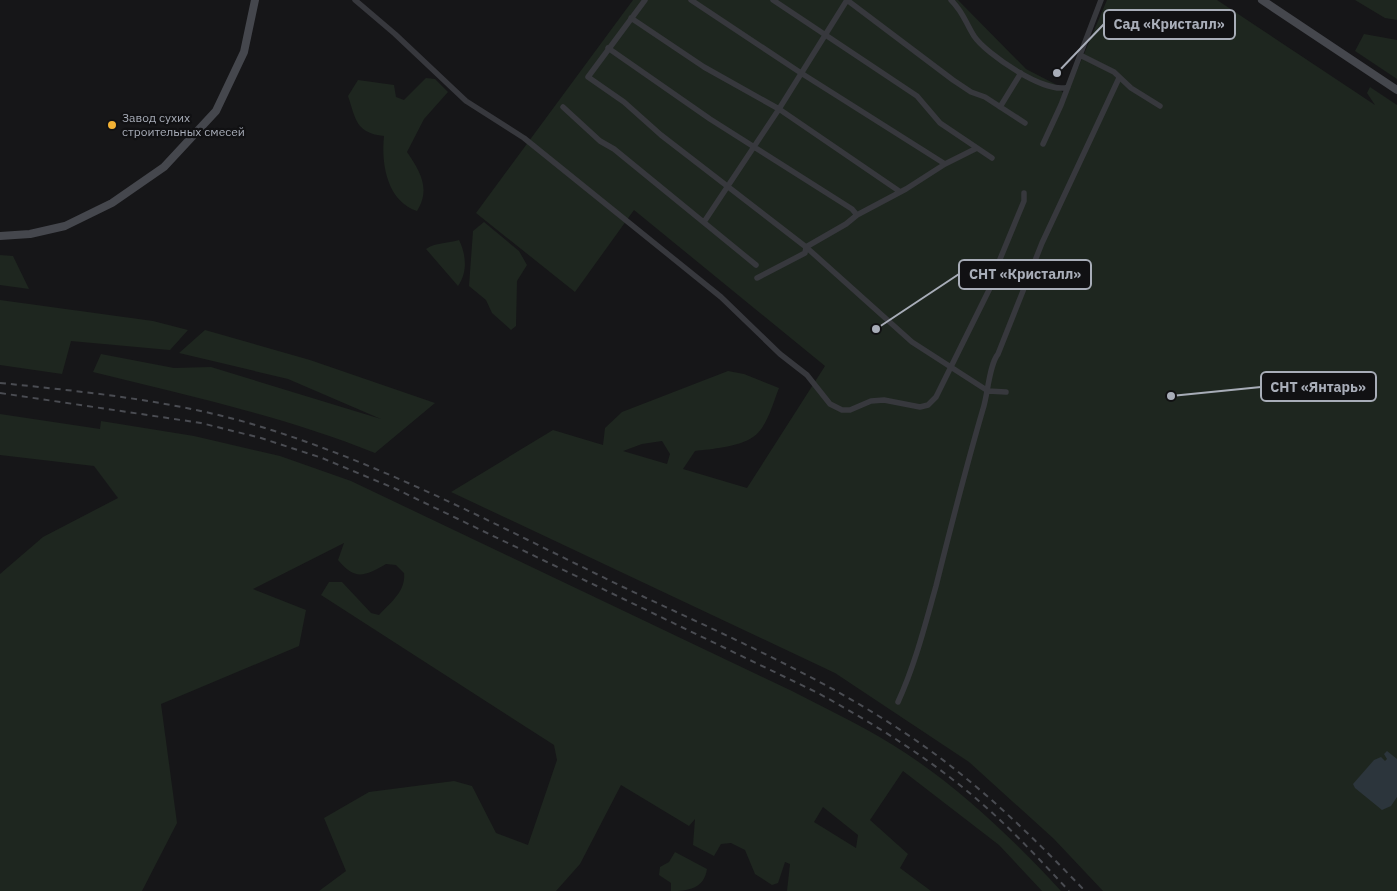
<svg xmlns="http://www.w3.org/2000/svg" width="1397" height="891" font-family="'IBM Plex Sans',sans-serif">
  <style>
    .green { fill: #1e261f; fill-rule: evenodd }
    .water { fill: #2c353c }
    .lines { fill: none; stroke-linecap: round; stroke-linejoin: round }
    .minor { stroke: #37383d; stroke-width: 5.5 }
    .secondary { stroke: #45474d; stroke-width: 8 }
    .rail { stroke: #4a4c52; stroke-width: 2; stroke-dasharray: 6 5; stroke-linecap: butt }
    .poi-dot { fill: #f2b134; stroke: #111113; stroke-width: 2 }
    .labels { text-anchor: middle; stroke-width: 4.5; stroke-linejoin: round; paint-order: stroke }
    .poi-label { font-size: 12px; fill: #a8adb8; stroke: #111113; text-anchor: start }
    .leader { fill: none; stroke: #a8adb8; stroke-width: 2 }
    .callout-dot { fill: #a8adb8; stroke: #111113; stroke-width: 2 }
    .callout { fill: #111113; stroke: #a8adb8; stroke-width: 2 }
    .callout-label { font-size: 14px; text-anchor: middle; font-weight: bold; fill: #a8adb8 }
  </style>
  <rect width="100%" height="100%" fill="#161618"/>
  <path class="green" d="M633 0H958L1026 69 1055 84 1066 96 1107 0H1217L1375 105 1367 93 1370 87 1397 105V891H1103L1054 839 969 762 835 673 451 492 553 430 603 445 605 428 622 412 728 371 744 374 779 388C773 403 767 428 753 437 739 447 711 449 695 451L683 469 747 488 825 366 634 210 575 292 476 213ZM662 441 670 454 667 464 623 451 642 444Z
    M1355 0H1397V20L1385 18Z
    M1364 34 1397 40V79L1355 51Z
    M426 78 435 79 448 92 424 119 407 152C420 171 431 189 417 211 387 201 381 164 384 136 356 133 356 120 348 96L358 80 394 85 396 97 404 100Z
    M484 222 519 251 527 265 517 281 516 326 511 330 492 313 486 300 469 286 473 231Z
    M459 240C466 254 468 272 458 286L426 249C436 242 446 244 459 240Z
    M0 255 13 256 29 289 0 285Z
    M0 300 153 321 188 330 170 350 71 341 62 374 0 365Z
    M205 330 310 360 435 403 375 453C284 416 188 396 93 372L101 354 174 368 211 367 381 419 288 379 179 353Z
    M0 414 100 429 101 421 194 436 280 456 351 481 792 691C831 711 871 730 907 754 964 792 1014 840 1061 891H1042L999 845 903 771 870 820 908 854 900 868 931 891H787L790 864 785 862 778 883 772 885 755 874 745 850 731 843 721 844 714 856 693 845 695 819 689 826 621 785 580 864 556 891H319L346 871 324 818 369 792 454 781 472 786 496 833 528 845 557 760 554 745 321 595 329 582H342L371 613 379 615C391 602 406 591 404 573L396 565 386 564C365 576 355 581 338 560L344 543 253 589 306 610 299 646 161 704 177 823 142 891H0V574L43 537 118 498 94 466 0 455ZM823 807 858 835 856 848 814 822Z
    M675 852 707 869C704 889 688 891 671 891V883L659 875 660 867 669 862Z"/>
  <path class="water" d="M1387 751 1397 759V797L1391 806 1382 810 1355 788 1353 784 1374 760 1381 757 1385 761 1387 759 1384 754Z"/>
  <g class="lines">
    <path class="minor" d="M355 0 395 34 466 101 524 138 721 297 780 354 807 375 830 404 842 410H850L871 401 884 400 920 407 928 405 936 397 990 288 991 281 1024 201V193
      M645 0 588 77 624 102 661 135 806 247 912 342 988 391 1006 392
      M691 0 801 73 945 164
      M773 0 917 96 940 123 992 158
      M847 0 953 80 971 92 985 97 1025 123
      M951 0C964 13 965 22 974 36 986 54 1046 95 1068 87
      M631 18 704 67 779 109 899 191
      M608 48 710 119 852 209 857 215
      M1080 55 1114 72 1131 88 1160 106
      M563 107 600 141 614 149 756 265
      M1000 107 1021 73
      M1043 144 1061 105 1101 0
      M704 222 779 109 847 0
      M757 278 805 253 806 247 846 224 857 215 906 189 945 164 977 148
      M898 702C915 665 925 625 936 586 951 526 966 467 983 409 988 394 989 365 998 354L1042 243 1119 78"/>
    <path class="secondary" d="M1262 0 1397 90
      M0 236 30 234 65 226 112 203 164 167 216 111 244 52 255 0"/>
    <path class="rail" d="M0 383C88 392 180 401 265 428 390 467 506 530 623 587 724 635 829 679 921 744 981 786 1034 838 1085 891
      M0 393 201 423 261 438 322 458 396 489 818 693C878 726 937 763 988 809 1017 835 1043 863 1069 891"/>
  </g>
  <circle class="poi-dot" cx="112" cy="125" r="5"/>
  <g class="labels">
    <g class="poi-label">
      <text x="122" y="122">Завод сухих<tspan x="122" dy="14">строительных смесей</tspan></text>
    </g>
  </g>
  <path class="leader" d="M1057 73L1104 24M876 329L959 274M1171 396L1261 387"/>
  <g class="callout-dot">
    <circle cx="1057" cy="73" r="5"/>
    <circle cx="876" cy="329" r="5"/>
    <circle cx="1171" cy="396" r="5"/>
  </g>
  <g class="callout">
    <rect x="1104" y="10" width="131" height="29" rx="5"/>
    <rect x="959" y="260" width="132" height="29" rx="5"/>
    <rect x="1261" y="372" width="115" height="29" rx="5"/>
  </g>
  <g class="callout-label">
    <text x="1169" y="29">Сад «Кристалл»</text>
    <text x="1025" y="279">СНТ «Кристалл»</text>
    <text x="1318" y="392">СНТ «Янтарь»</text>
  </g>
</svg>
